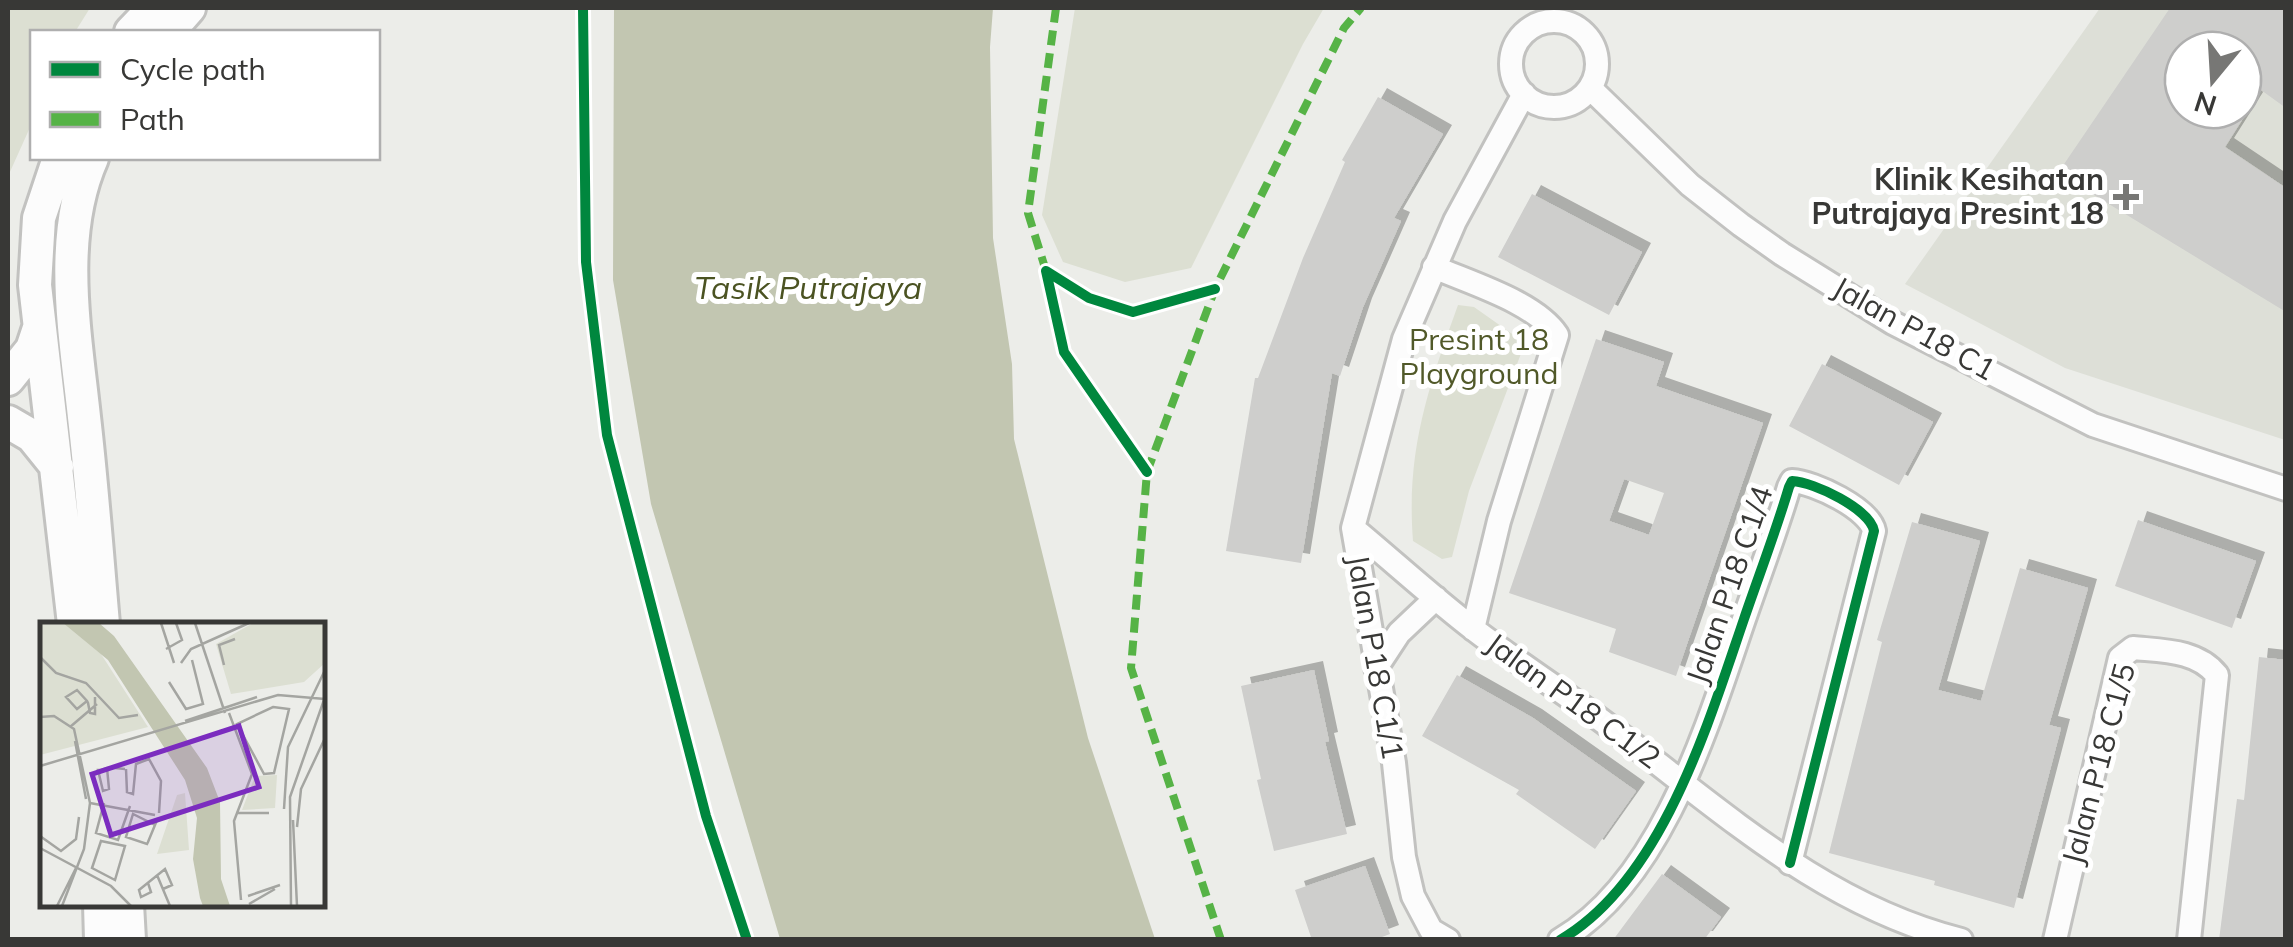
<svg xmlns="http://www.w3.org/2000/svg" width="2293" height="947" font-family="Mulish,sans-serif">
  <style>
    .built { fill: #dddfd7; fill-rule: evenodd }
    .green { fill: #dcdfd2 }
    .water { fill: #c2c6b1 }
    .building { fill: #cececc; fill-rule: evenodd; filter: url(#shadow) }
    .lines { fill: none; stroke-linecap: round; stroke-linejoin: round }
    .street-casing { stroke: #c2c2c0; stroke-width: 28 }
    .secondary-casing { stroke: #c2c2c0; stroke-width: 38 }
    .street { stroke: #fcfcfc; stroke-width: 22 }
    .secondary { stroke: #fcfcfc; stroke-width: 32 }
    .quiet { stroke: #56b346; stroke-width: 8; stroke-dasharray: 15 8; stroke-linecap: butt }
    .cycleway-casing { stroke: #fff; stroke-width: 16 }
    .cycleway { stroke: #00873e; stroke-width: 10 }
    .poi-dot { fill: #777775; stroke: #fff; stroke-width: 4 }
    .labels { text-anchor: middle; stroke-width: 10; stroke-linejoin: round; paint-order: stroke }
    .poi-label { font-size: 30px; font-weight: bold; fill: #383836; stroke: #fff; text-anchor: end }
    .street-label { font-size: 30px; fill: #383836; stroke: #fff }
    .park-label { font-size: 30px; fill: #515929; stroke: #fff }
    .water-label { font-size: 32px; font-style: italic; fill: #4b5322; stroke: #fff }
    .inset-road { fill: none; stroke: #a4a5a1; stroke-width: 2.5 }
    .view { fill: #7b2cbf; fill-opacity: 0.15; stroke: #7b2cbf; stroke-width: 5 }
    .inset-edge { fill: none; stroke: #383836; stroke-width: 5 }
  </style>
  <defs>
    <filter id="shadow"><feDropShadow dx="9" dy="-9" stdDeviation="0" flood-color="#0004"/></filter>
  </defs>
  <rect width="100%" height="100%" fill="#ecede9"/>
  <path class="built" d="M2100 8H2285V440L2065 368 1905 284ZM2183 50H2243V110H2183Z"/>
  <path class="green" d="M8 8H90L75 32H32V123L9 174Z
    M1075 8H1324L1303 44 1191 268 1125 282 1063 262 1042 215Z
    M1458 305 1474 307 1525 343 1469 491 1452 557 1442 559 1413 541C1406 451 1428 388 1458 305Z"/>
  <path class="water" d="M614 8H993L990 47 993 238 1012 364 1014 439 1088 738 1155 939H780L651 504 613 280Z"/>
  <path class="building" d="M2170 8H2286V108L2261 90 2225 147 2286 188V312L2058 173ZM2183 50H2243V110H2183Z
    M1378 97 1443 134 1394 218 1401 221 1363 307 1340 376 1332 373 1301 563 1226 551 1255 378H1258L1303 258 1345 162 1342 160Z
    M1532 194 1642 252 1609 315 1498 257Z
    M1596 339 1664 362 1656 386 1763 423 1676 676 1609 652 1616 629 1509 593ZM1624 479 1664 493 1649 535 1609 521Z
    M1822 364 1933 422 1899 485 1789 426Z
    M2138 520 2256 561 2232 628 2115 586Z
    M1912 522 1980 541 1938 690 1981 701 2020 568 2088 588 2049 725 2061 728 2014 908 1934 885 1935 881 1829 853 1882 642 1877 640Z
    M2259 657 2286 660V940H2219L2237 799 2244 800Z
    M1314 670 1329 741 1325 742 1347 834 1274 851 1257 780 1261 779 1241 686Z
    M1457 675 1533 718 1636 791 1595 849 1516 794 1519 790 1422 736Z
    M1365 866 1390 934 1374 940H1312L1295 890Z
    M1662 874 1721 917 1704 940H1613Z"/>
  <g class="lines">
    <defs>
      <path id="street" d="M1511 64a43 43 0 1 1 86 0a43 43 0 1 1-86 0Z
        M1590 88 1690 185 1741 225 1782 254 1893 323 2093 425 2286 489
        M1434 267C1470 283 1535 302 1557 335L1499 521 1473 629
        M1353 528C1394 562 1433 598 1476 631 1522 666 1572 697 1618 733 1727 815 1826 906 1961 940
        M1376 668 1399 633 1436 598
        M1448 940 1431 930 1413 896 1404 857 1394 763 1353 528 1404 339 1455 221 1524 94
        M1560 940C1662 881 1708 724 1744 619 1759 575 1776 531 1789 487L1792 481C1814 482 1870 509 1874 531L1790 863
        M2055 940 2120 658 2133 648C2163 651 2197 650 2217 675L2189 940"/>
      <path id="secondary" d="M131 32 154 8
        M168 32 189 8
        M59 158 39 218 35 285 74 624
        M92 158C57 237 75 332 84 417 92 486 97 555 103 624
        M8 379 32 349 39 328
        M8 422 32 436 57 467
        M100 904 101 940
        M127 904 129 940"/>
    </defs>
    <use href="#street" class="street-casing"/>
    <use href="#secondary" class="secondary-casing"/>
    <use href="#street" class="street"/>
    <use href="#secondary" class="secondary"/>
    <path class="quiet" d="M1046 271 1028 213 1056 8
      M1221 940 1131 668 1147 472 1215 289 1344 28 1361 8"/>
    <defs>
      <path id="cycleway" d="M583 8 586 262 607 435 706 816 747 940
        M1147 472 1064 352 1046 271 1089 298 1133 312 1215 289
        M1560 940C1662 881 1708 724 1744 619 1759 575 1776 531 1789 487L1792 481C1814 482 1870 509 1874 531L1790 863"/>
    </defs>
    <use href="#cycleway" class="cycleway-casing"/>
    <use href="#cycleway" class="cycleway"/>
  </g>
  <path class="poi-dot" d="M2121 182h10v10h10v10h-10v10h-10v-10h-10v-10h10z"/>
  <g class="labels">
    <g class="poi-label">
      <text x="2104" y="190">Klinik Kesihatan<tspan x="2104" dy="34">Putrajaya Presint 18</tspan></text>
    </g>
    <g class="street-label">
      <text transform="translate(1914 329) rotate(29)" y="10">Jalan P18 C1</text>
      <text transform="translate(1730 585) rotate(-71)" y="10">Jalan P18 C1/4</text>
      <text transform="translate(1375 657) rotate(80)" y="10">Jalan P18 C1/1</text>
      <text transform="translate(1573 701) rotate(36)" y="10">Jalan P18 C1/2</text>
      <text transform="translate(2099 764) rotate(-75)" y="10">Jalan P18 C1/5</text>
    </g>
    <g class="park-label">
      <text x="1479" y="350">Presint 18<tspan x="1479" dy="34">Playground</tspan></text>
    </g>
    <g class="water-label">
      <text x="808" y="299">Tasik Putrajaya</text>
    </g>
  </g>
  <g transform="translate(40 622)">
    <rect width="285" height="285" fill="#ecede9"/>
    <path d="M0 1H23L61 32 108 105 0 133ZM213 1H285V41L264 60 191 72 176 22ZM237 153 235 186 202 188 215 154ZM145 171 149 228 117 232 137 173Z" fill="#dcdfd2"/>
    <path d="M23 1H59L74 14 167 146 180 180 181 257 190 284H163L160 276 153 237 157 196 145 158 68 38Z" fill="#c2c6b1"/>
    <path class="inset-road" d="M121 1 134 41M155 1 185 91M126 27 142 18 136 1M0 35 16 51 46 61 79 96 98 93M141 41 151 27 209 1M184 43 179 23 195 17M129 60 146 87 163 82 152 38M47 79 37 87 26 75 37 68 47 79 48 81 50 91 55 92V75M233 85 249 87 234 151 224 152 197 102ZM189 91 212 152 194 199 201 278M0 95 14 94 34 107 50 181 44 227 22 284M145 99 217 75M30 105 57 82M35 119 46 177M0 144 238 73 285 77M67 146 69 167 63 169 58 148H61L67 146H75L85 147M86 147 87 170 93 172 96 142 109 137 121 159 119 191M50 181 115 193M64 181 56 211 78 218 90 184M244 187 248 125 285 48M196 191H229M253 198 257 284M115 203 93 192 86 215 107 222 108 220 115 203 118 196M257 205 261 167 285 116M0 214 21 229 36 217 39 195M61 219 85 224 75 258 52 246ZM0 226 71 264 91 284M117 253 130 284M108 261 111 270 101 275 99 268 125 247 132 263 123 267M208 274 240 263M209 282 235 267M17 284 36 246M251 284 250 175 285 75"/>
    <path class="view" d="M199 104 219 165 71 213 52 152Z"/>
    <rect width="285" height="285" class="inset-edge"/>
  </g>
  <rect width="2293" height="947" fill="none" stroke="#383836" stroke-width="20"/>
  <rect x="30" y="30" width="350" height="130" fill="#ffffff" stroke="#afafaf" stroke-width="2.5"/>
  <rect x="50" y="62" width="50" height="15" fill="#00873e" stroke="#afafaf" stroke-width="2.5"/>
  <text x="120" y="80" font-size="30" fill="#383836">Cycle path</text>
  <rect x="50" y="112" width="50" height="15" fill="#56b346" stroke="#afafaf" stroke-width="2.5"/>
  <text x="120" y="130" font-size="30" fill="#383836">Path</text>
  <g transform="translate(2213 80) rotate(198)"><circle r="48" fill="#ffffff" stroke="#afafaf" stroke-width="2.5"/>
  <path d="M0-8L18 38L0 25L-18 38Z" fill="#777775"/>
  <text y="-15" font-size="28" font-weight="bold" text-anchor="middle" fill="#383836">N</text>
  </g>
</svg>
